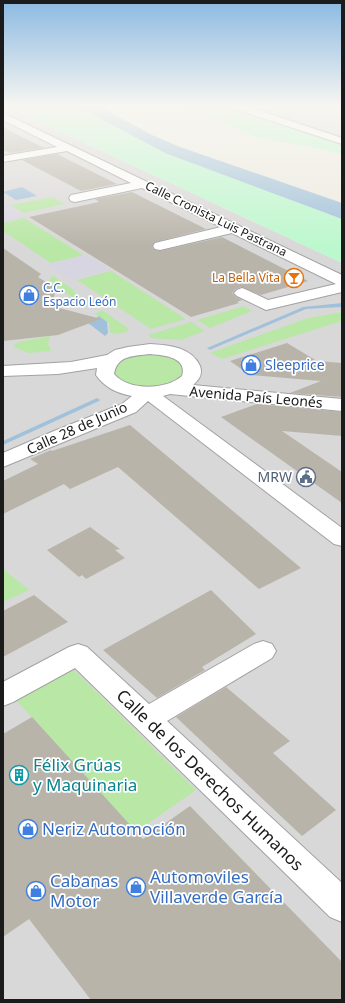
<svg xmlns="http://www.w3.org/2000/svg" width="345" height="1003" font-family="'Noto Sans',sans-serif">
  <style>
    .residential { fill: #d9d8d8 }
    .grass { fill: #b9e7a6 }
    .park { fill: #bcf8cd }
    .plaza { fill: #d8d5e2 }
    .water { fill: #a1c1da }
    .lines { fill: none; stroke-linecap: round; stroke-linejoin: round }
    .stream { fill: #a1c1da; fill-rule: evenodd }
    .building { fill: #b9b4aa }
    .street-casing { stroke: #a2a2a2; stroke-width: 2 }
    .street { fill: #fff; fill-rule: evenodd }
    .labels { text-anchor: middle; stroke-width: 3.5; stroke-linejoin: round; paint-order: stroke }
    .far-street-label { font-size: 12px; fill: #1b1b1b; stroke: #fff }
    .far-food-label { font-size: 12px; fill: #c56008; stroke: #fff; text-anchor: end }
    .far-shop-label { font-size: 12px; fill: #366cbe; stroke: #fff; text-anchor: start }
    .shop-label { font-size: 14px; fill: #366cbe; stroke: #fff; text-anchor: start }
    .street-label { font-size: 14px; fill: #1b1b1b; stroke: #fff }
    .service-label { font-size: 14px; fill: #4e5e75; stroke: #fff; text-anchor: end }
    .near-culture-label { font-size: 17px; fill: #0d838f; stroke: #fff; text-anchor: start }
    .near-street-label { font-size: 17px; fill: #1b1b1b; stroke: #fff }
    .near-shop-label { font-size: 17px; fill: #366cbe; stroke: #fff; text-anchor: start }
  </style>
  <rect width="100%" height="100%" fill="#edebe0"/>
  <path class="residential" d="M3 105 342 263V1000H3Z
    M221 105H342V145L306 133Z"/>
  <path class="grass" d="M52 197 65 204 23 213 11 205Z
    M24 218 83 255 51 263 3 231V223Z
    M111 271 186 319 151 329 77 280Z
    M53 276 74 290 78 301 48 281Z
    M244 306 252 311 210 328 197 320Z
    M102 310 129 329 127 332 114 334 110 332 109 323 95 314Z
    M342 312V321L222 359 210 353 308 318Z
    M191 322 205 331 181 340 151 338 148 335Z
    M50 336 48 344 51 351 29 353 14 347V345L19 342Z
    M150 353C169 356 177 353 185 373 170 393 130 392 113 374V367C123 356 135 355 150 353Z
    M3 569 29 590 3 602Z
    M73 669 196 790 136 832 16 700Z"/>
  <path class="park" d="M4 105H75L165 153 342 219V263Z
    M172 105H221L342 145V154L312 147 255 137 221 122Z"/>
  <path class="plaza" d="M3 206H6L25 217 3 222Z
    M86 255 110 269 71 280 47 265Z"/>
  <path class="water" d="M75 105H97L152 135 180 147 342 203V219L165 153Z
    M22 187 37 196 16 200 3 192Z
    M99 316 107 322 108 333 105 336 88 323Z"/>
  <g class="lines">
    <path class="stream" d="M342 303V307L306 309 212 349 210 350 207 348 303 307Z
      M97 398 100 400 99 401 3 445V441Z"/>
  </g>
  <path class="building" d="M3 127 24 138 44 148 10 153 3 150Z
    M57 154 117 184 81 191 22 160Z
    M132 192 206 229 155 242 152 247 155 250 160 251 222 237 308 281 261 295 241 287 236 289 232 293 236 297 242 300 237 302 239 303 191 317 29 217 99 202 95 199Z
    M3 248 41 274 38 277 52 286 55 292 52 306 101 319 58 335 3 341Z
    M287 343 317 361 342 363V397L290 393 321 381 250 375 230 361Z
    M257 404 342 412V436L282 431 342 472V503L221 417Z
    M130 425 301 568 259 589 118 467 70 489 64 484 3 514V481L38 464 30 459 51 450 52 451Z
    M90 527 120 549 115 550 125 558 86 579 82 575 79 577 47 550Z
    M211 590 256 634 202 667 205 670 157 698 103 650Z
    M34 595 68 622 3 657V611Z
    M226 687 290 741 273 753 336 810 302 836 176 717Z
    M32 717 143 839 190 806 342 962V1000H91L29 919 3 937V734Z"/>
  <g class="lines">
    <defs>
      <path id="street" d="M227 105H243L342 138V144L229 107Z
        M3 113 342 275V292L266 310 237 296 234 293 237 290 242 288 247 290 268 300 336 284 232 233 160 250 155 249 153 246 155 243 221 227 142 188 75 202 71 201 69 198 71 195 131 183 67 151 3 162V156L57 147 3 120Z
        M150 344C168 345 192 347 200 366 203 374 199 380 193 385L342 399V411L170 394 163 396 342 528V546L334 544 148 401 136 412 3 467V453L54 431 122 404 132 396C117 393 105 388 96 375L97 368 58 374 3 376V366L71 362 107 355 115 350 128 347ZM150 354C163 355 188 357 182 376 166 390 128 391 114 374 117 355 134 356 150 354Z
        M263 641 272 644 276 651 272 658 167 721 342 883V922L330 917 75 668 13 702 3 706V682L69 647 78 644 87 647 149 704 254 644Z"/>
    </defs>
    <use href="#street" class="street-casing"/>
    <use href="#street" class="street"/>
  </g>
  <linearGradient id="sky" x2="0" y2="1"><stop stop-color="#8bb9e2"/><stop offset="0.43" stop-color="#f7f6f1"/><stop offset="1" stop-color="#f7f6f1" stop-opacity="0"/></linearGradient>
  <rect width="345" height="246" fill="url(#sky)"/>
  <defs>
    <symbol id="bar-ring" viewBox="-11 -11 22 22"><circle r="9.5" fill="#fff" stroke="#e8710a" stroke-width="1.5"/><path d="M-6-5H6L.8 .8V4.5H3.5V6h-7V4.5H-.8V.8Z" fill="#e8710a"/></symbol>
    <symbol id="shop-ring" viewBox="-11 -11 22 22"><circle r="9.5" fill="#fff" stroke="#3f7fe0" stroke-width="1.5"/><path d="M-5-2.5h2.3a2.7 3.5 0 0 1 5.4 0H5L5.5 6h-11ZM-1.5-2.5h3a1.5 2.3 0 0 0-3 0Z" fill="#3f7fe0"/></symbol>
    <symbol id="civic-ring" viewBox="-11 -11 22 22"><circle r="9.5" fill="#fff" stroke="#5c6f8a" stroke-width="1.5"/><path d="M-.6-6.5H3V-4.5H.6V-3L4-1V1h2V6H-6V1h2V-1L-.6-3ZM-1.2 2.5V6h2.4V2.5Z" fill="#5c6f8a"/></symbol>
    <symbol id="building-ring" viewBox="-11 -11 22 22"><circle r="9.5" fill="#fff" stroke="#0f9aa8" stroke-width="1.5"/><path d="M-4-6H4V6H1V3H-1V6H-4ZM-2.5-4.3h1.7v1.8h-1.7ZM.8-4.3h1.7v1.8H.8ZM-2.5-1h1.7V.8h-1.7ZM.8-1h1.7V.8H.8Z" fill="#0f9aa8"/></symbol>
  </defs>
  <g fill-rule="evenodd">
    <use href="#bar-ring" x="283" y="267" width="22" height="22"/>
    <use href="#shop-ring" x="18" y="284" width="22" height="22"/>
    <use href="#shop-ring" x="240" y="354" width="22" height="22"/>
    <use href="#civic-ring" x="295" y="466" width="22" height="22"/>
    <use href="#building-ring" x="8" y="764" width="22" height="22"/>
    <use href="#shop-ring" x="17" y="818" width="22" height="22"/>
    <use href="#shop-ring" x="125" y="876" width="22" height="22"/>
    <use href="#shop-ring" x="25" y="880" width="22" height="22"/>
  </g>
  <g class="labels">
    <g class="far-street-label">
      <text transform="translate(216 219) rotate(26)" y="4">Calle Cronista Luis Pastrana</text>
    </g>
    <g class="far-food-label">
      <text x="280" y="282">La Bella Vita</text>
    </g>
    <g class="far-shop-label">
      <text x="43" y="292">C.C.<tspan x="43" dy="14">Espacio León</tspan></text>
    </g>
    <g class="shop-label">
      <text x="265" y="370">Sleeprice</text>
    </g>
    <g class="street-label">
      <text transform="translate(256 397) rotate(5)" y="5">Avenida País Leonés</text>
      <text transform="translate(77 428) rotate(-24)" y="5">Calle 28 de Junio</text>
    </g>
    <g class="service-label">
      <text x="292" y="482">MRW</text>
    </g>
    <g class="near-culture-label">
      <text x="33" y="771">Félix Grúas<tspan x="33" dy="20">y Maquinaria</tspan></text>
    </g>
    <g class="near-street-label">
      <text transform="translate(210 780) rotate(44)" y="6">Calle de los Derechos Humanos</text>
    </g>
    <g class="near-shop-label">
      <text x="42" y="835">Neriz Automoción</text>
      <text x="150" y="883">Automoviles<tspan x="150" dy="20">Villaverde García</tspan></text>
      <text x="50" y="887">Cabanas<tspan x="50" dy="20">Motor</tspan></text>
    </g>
  </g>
  <rect width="345" height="1003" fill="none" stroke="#1b1b1b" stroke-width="8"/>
</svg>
